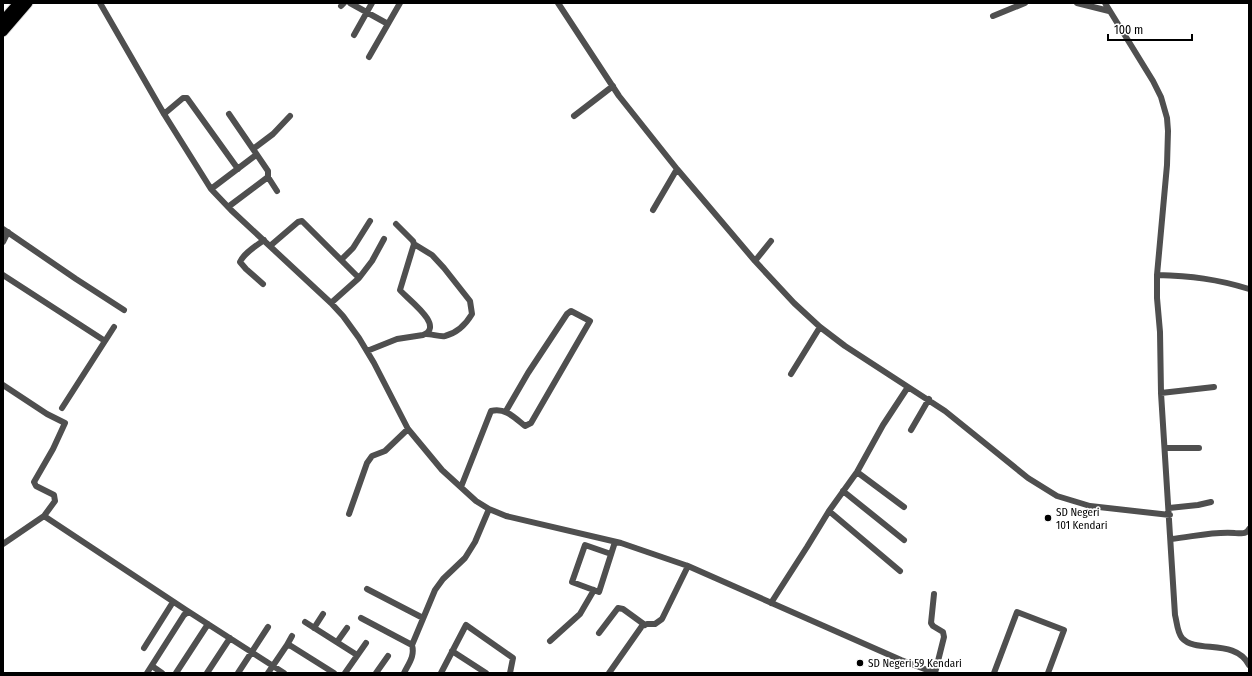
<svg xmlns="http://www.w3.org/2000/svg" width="1252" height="676" font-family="'Fira Sans Condensed',sans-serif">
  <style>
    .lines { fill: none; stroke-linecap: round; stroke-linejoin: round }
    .highway-casing { stroke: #dbdbdb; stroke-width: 11 }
    .minor { stroke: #4f4f4f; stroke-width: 6 }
    .highway { stroke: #000; stroke-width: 9 }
    .poi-dot { fill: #000; stroke: #fff; stroke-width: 1.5 }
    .labels { text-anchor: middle; stroke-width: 3.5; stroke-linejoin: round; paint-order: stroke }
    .poi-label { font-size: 11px; fill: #000; stroke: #fff; text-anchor: start }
  </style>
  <rect width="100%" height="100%" fill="#fff"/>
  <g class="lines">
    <defs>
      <path id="highway" d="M3 20 18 3
        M3 32 28 3"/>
    </defs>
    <use href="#highway" class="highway-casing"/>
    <path class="minor" d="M100 3 164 114 211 189 231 210 331 303 343 316 359 338 374 363 408 429 442 470 476 501 489 509 506 516 621 543 688 566 901 660 935 673
      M350 3 388 24
      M558 3 619 96 677 169 755 261 794 303 820 327 845 346 945 411 1028 478 1057 496 1090 506 1170 515
      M1077 3 1109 11
      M1105 3 1153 81 1161 97 1167 118 1168 131 1167 165 1157 275V298L1160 332 1161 393 1175 615C1177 622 1177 632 1182 638 1196 654 1235 638 1249 665
      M341 6 344 3
      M993 16 1025 3
      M354 35 372 3
      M369 57 400 3
      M164 114 183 98H187L238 169
      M229 114 253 149
      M574 116 613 86
      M268 177V171L253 149 273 134 290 116
      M211 189 256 155
      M228 207 268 177 277 191
      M653 210 677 169
      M3 229 76 279 124 310
      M3 242 8 232
      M414 244 432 255 444 268 470 301 472 314C466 324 457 333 445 336 440 337 432 334 426 334
      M270 246 298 222 302 221 359 278 331 303
      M341 260 353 248 370 221
      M755 261 771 241
      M3 275 105 341 62 408
      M1157 275C1191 276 1217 279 1249 289
      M359 278 372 261 384 239
      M263 284 246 269 240 262C244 253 256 246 264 240
      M105 341 114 327
      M367 351 397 339 423 335C446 326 406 298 400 290L414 244 413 241 396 224
      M791 374 820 327
      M3 385 47 414 65 423 53 449 34 482 36 486 54 495 55 501 44 516 3 544
      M1161 393 1214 387
      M911 430 929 399
      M1165 448H1199
      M857 472 904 507
      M461 487 491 411C505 407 515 418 525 426L531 423 590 321 571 311 567 314 528 373 506 411
      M843 491 904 540
      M1169 508 1198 505 1211 502
      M829 511 900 571
      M349 514 367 463 372 456 385 451 408 429
      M44 516 186 610 284 673
      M1171 539C1192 537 1214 531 1235 533 1241 533 1246 535 1249 529
      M611 554 585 545 572 582 599 592 615 542
      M367 589 423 618
      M934 594 931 623 933 626 943 632 944 637 935 673
      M771 603 807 547 829 511 857 472 883 425 908 387
      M361 618 412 645 435 590 443 579 465 558 475 542 489 509
      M305 622 357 655
      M314 628 323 614
      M599 633 618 608 623 609 645 625
      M550 641 580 614 594 590
      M337 642 347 628
      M287 645 292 636
      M144 648 173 602
      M452 651 486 673
      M152 666 162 673
      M147 673 184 615 188 612
      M176 673 208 624
      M207 673 230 638
      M238 673 268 627
      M268 673 287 645 291 646 334 673
      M345 673 366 643
      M376 673 388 656
      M404 673C409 663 415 656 412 645
      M441 673 466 625 513 658 510 673
      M609 673 642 626 647 624H655L662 619 688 566
      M994 673 1017 612 1064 630 1048 673"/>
    <use href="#highway" class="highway"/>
  </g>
  <g class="poi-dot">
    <circle cx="1048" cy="518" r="4"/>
    <circle cx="860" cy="663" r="4"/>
  </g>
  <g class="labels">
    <g class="poi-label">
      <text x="1056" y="516">SD Negeri<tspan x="1056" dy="13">101 Kendari</tspan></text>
      <text x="868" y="667">SD Negeri 59 Kendari</text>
    </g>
  </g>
  <rect width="1252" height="676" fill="none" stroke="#000000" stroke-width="8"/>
  <path d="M1108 34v6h84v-6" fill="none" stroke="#000000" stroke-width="2"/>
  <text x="1114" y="34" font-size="12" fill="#000000" stroke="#ffffff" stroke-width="3" paint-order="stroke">100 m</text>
</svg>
